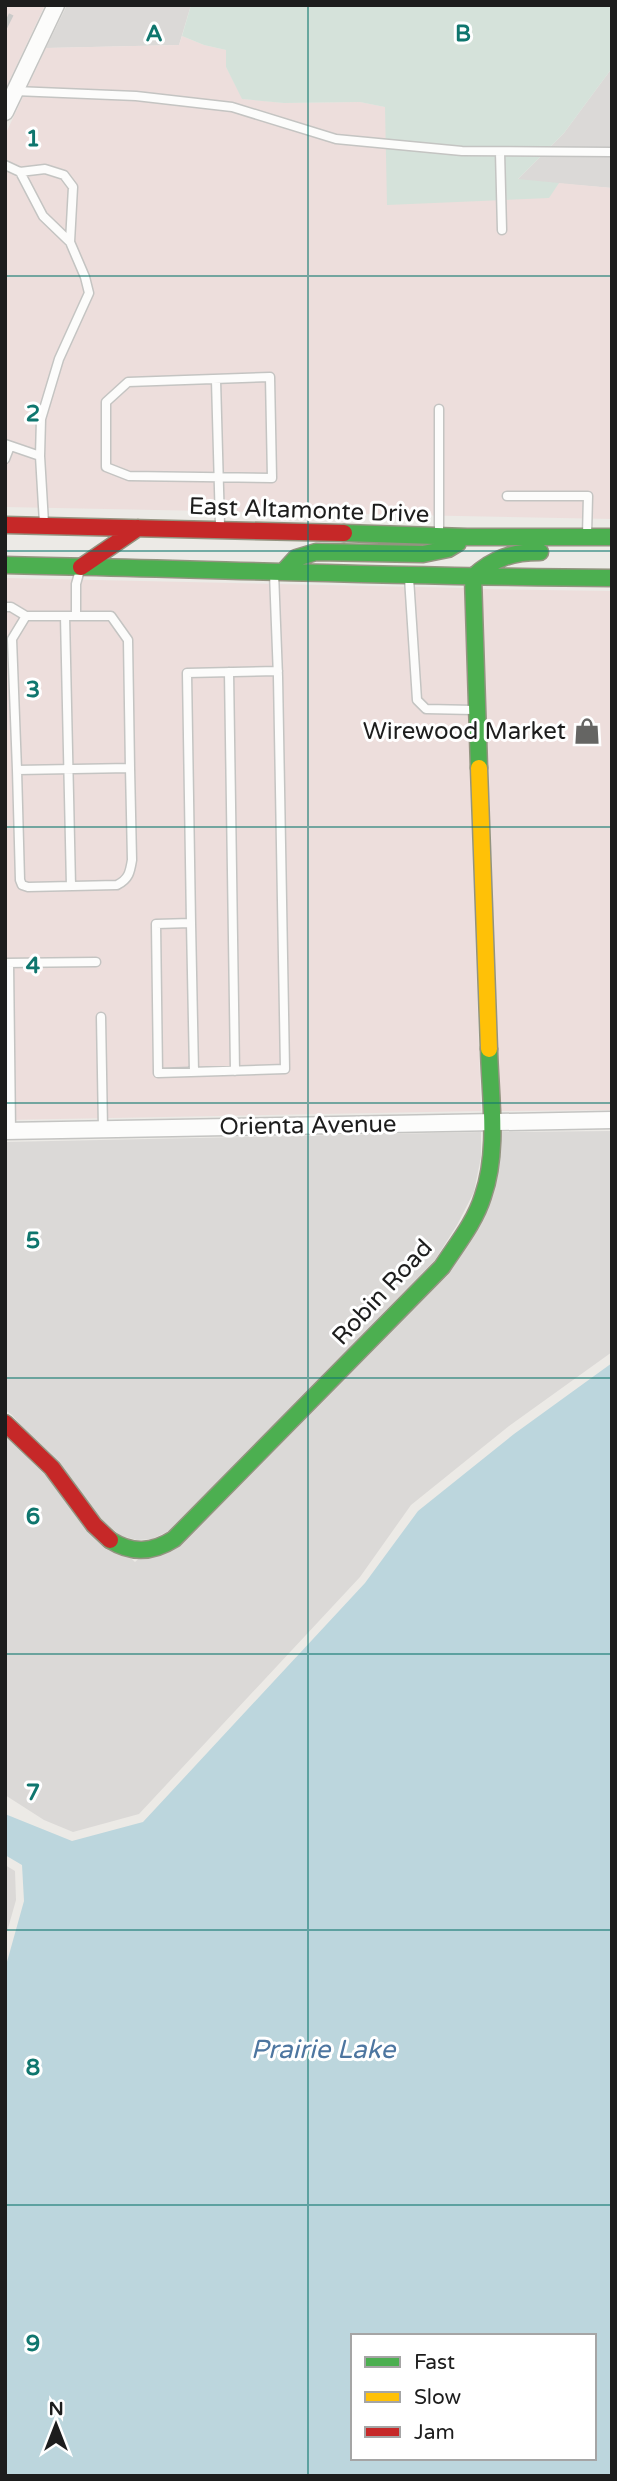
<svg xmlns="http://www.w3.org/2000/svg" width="617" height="2481" font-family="'Varela Round',sans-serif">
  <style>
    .residential { fill: #dbd9d7 }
    .commercial { fill: #eddedc }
    .wetland { fill: #d5e2da }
    .water { fill: #bcd6dd; fill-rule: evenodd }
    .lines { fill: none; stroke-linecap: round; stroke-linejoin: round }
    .lane-casing { stroke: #c4c4c2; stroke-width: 11 }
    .street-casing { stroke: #c4c4c2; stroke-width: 19 }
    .fast-casing { stroke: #939480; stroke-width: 19 }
    .slow-casing { stroke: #939480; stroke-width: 19 }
    .jam-casing { stroke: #939480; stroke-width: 19 }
    .lane { stroke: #fcfcfb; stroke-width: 8 }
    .street { stroke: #fcfcfb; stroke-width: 16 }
    .fast { stroke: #4caf50; stroke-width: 16 }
    .slow { stroke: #ffc107; stroke-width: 16 }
    .jam { stroke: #c62828; stroke-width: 16 }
    .rail { stroke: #cacac9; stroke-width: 5; stroke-dasharray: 14 14; stroke-linecap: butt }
    .grid { fill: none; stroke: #0f766e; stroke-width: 2; stroke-opacity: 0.55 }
    .labels { text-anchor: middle; stroke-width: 6; stroke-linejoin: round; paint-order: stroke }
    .street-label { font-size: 24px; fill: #1d1d1d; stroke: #fff }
    .poi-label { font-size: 24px; fill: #1d1d1d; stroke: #fff; text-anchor: end }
    .water-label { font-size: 26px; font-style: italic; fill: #4d76a0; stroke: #fff }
    .grid-label { font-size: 23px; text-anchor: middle; font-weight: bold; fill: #0f766e; stroke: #fff; stroke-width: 6; stroke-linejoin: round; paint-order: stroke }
  </style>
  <rect width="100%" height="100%" fill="#eceae6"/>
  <path class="residential" d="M67 5H191L179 45 46 48Z
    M612 68V188L517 180 564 133Z
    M612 1131V1352L509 1426 411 1505 360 1577 139 1814 73 1832 44 1820 5 1795V1436L135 1562 448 1275 500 1132Z
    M481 1132V1157L474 1192 457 1225 435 1260 169 1531 152 1539 137 1540 121 1536 104 1522 12 1415 5 1410V1142Z
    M5 1865 15 1871 16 1900 5 1939Z"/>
  <path class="commercial" d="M5 5H45L5 90Z
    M182 36 204 45 226 50V67L243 99 284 103 360 102 385 107 548 198 559 183 612 188V519L5 507V135L46 48 179 45Z
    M5 578 464 588 481 1111 5 1120Z
    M482 589 612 591V1110L500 1111Z"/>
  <path class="wetland" d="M191 5H612V68L564 133 518 179 559 183 549 198 387 205 385 107 360 102 284 103 242 99 226 67V50L204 45 182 36Z"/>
  <path class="water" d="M612 1363V2476H5V1969L24 1901 22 1865 5 1855V1814L72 1841 143 1822 365 1583 418 1511 514 1434ZM353 2336H594V2458H353Z"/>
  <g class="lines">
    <defs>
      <path id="lane" d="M15 91 136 96 232 107 336 139 462 151 612 152
        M500 152 502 230
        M5 165 20 172 45 169 64 175 73 187 70 242 43 216 20 172
        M270 377 272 478 129 476 106 467V402L128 382Z
        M216 380 220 525
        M439 409V534
        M5 444 40 456 44 523
        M40 456 41 419 59 359 89 293 85 277 70 242
        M5 459 10 446
        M507 496H588L587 535
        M274 573 278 677 285 1069 158 1073 156 924 191 923 187 673 278 671
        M409 578 417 700 426 709 474 710
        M5 607H11L26 616H76V584L80 570
        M26 616 12 639 17 770 130 768 128 640 111 616H76
        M65 616 71 886
        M229 672 235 1071
        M17 770 20 880 22 885 28 887 117 885C129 879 130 872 132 860L130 768
        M191 923 194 1072
        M5 963 96 962
        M9 963 11 1131
        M101 1017 103 1129"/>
      <path id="street" d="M5 112 56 5
        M5 1131 612 1120"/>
      <path id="fast" d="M344 533 467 537H612
        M5 565C207 569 410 577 612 578
        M285 570 296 558 316 552 423 554 448 549 458 543
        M473 577 479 768
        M473 577C493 558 513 552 540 552
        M110 1540C132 1554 152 1553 174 1539L442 1267C457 1244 475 1222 483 1196 499 1150 490 1096 489 1049"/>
      <path id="slow" d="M479 768 489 1049"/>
      <path id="jam" d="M5 525 344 533
        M81 567 138 528
        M5 1423 52 1468 94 1525 110 1540"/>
    </defs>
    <use href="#lane" class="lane-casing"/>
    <use href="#street" class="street-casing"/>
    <use href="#fast" class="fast-casing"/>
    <use href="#slow" class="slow-casing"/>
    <use href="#jam" class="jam-casing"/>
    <use href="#lane" class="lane"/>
    <use href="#street" class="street"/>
    <use href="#fast" class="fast"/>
    <use href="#slow" class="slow"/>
    <use href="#jam" class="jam"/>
    <path class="rail" d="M5 27 16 5"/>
  </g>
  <path class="grid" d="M308 5V2476M5 276H612M5 551H612M5 827H612M5 1103H612M5 1378H612M5 1654H612M5 1930H612M5 2205H612"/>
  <defs>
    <symbol id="shop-bare" viewBox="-9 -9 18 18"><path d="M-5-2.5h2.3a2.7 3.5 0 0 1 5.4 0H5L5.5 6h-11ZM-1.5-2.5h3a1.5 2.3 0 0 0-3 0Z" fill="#656563" stroke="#fff" stroke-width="2.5" paint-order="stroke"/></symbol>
  </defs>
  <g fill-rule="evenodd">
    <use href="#shop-bare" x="568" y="712" width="38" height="38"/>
  </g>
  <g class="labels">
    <g class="street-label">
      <text transform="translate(309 510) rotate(2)" y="8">East Altamonte Drive</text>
      <text transform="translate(308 1125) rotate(-1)" y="8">Orienta Avenue</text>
      <text transform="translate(382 1292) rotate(-47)" y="8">Robin Road</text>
    </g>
    <g class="poi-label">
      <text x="566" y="739">Wirewood Market</text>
    </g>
    <g class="water-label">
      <text x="323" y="2058">Prairie Lake</text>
    </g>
  </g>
  <g class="grid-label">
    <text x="154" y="41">A</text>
    <text x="463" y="41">B</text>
    <text x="33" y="146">1</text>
    <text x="33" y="421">2</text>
    <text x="33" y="697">3</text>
    <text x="33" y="973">4</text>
    <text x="33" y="1248">5</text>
    <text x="33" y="1524">6</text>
    <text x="33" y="1800">7</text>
    <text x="33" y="2075">8</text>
    <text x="33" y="2351">9</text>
  </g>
  <rect width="617" height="2481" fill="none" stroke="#1d1d1d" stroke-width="14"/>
  <rect x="351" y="2334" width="245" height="126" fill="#ffffff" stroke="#a5a5a5" stroke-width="2"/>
  <rect x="365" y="2357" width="35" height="10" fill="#4caf50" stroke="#a5a5a5" stroke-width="2"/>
  <text x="414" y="2369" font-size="21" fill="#1d1d1d">Fast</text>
  <rect x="365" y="2392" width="35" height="10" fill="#ffc107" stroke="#a5a5a5" stroke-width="2"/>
  <text x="414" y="2404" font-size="21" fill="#1d1d1d">Slow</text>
  <rect x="365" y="2427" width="35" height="10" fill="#c62828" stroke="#a5a5a5" stroke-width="2"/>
  <text x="414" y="2439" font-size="21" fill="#1d1d1d">Jam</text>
  <g transform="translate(56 2425)" stroke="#ffffff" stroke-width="5" paint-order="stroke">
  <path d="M0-5L12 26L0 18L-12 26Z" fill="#1d1d1d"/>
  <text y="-10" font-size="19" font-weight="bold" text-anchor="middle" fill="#1d1d1d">N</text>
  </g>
</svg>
